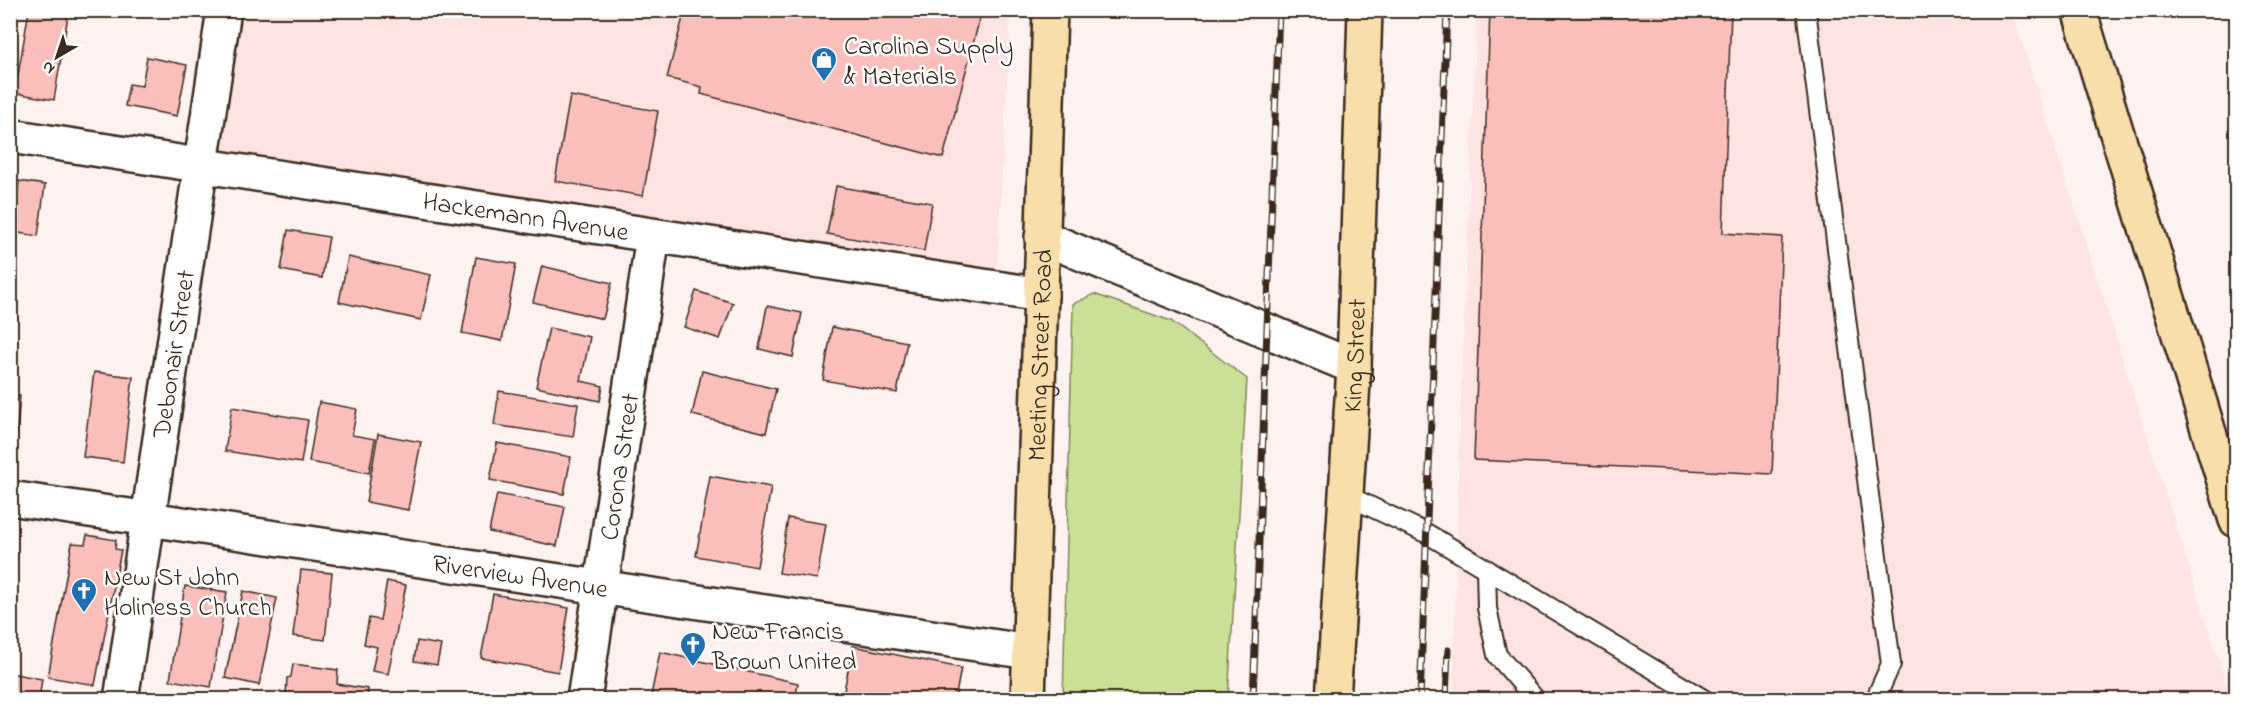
<svg xmlns="http://www.w3.org/2000/svg" width="2247" height="710" font-family="'Indie Flower',sans-serif">
  <style>
    .built { fill: #fde3e1 }
    .green { fill: #c9e096; stroke: #82855a; stroke-width: 1.5 }
    .building { fill: #fbbfbb; stroke: #3b2a1e; stroke-width: 1.5 }
    .lines { fill: none; stroke-linecap: round; stroke-linejoin: round }
    .service-casing { stroke: #3b2a1e; stroke-width: 22 }
    .minor-casing { stroke: #3b2a1e; stroke-width: 38 }
    .secondary-casing { stroke: #3b2a1e; stroke-width: 38 }
    .primary-casing { stroke: #3b2a1e; stroke-width: 38 }
    .motorway-casing { stroke: #3b2a1e; stroke-width: 38 }
    .service { stroke: #fff; stroke-width: 18 }
    .minor { stroke: #fff; stroke-width: 33 }
    .secondary { stroke: #fff; stroke-width: 33 }
    .primary { stroke: #f8deab; stroke-width: 33 }
    .motorway { stroke: #f8deab; stroke-width: 33 }
    .rail-casing { stroke: #3b2a1e; stroke-width: 7 }
    .rail { stroke: #fff; stroke-width: 4.5; stroke-dasharray: 14; stroke-linecap: butt }
    .labels { text-anchor: middle; stroke-width: 5; stroke-linejoin: round; paint-order: stroke }
    .poi-label { font-size: 26px; fill: #3b2a1e; stroke: #fff; text-anchor: start }
    .street-label { font-size: 26px; fill: #3b2a1e; stroke: #fff }
  </style>
  <rect width="100%" height="100%" fill="#fef2f1"/>
  <filter id="ink" filterUnits="userSpaceOnUse"><feTurbulence type="fractalNoise" baseFrequency=".0167" numOctaves="2"/><feDisplacementMap in="SourceGraphic" scale="12" xChannelSelector="R" yChannelSelector="G"/><feConvolveMatrix kernelMatrix="1 2 1 2 8 2 1 2 1" color-interpolation-filters="sRGB"/></filter>
  <g filter="url(#ink)">
    <path class="built" d="M224 11H1011L996 288 201 165Z
      M1477 11H2012L2231 699H1453L1459 443Z"/>
    <path class="green" d="M1094 294 1171 321 1247 379 1228 699H1063L1073 304Z"/>
    <path class="building" d="M29 10 68 16 54 100 15 93Z
      M685 10H982L943 158 701 94 702 87 667 78Z
      M1490 10H1731L1723 233 1782 237 1772 474 1474 460Z
      M147 57 187 65 177 116 125 106 129 84 142 86Z
      M570 96 658 111 643 196 555 181Z
      M19 181 45 185 38 236 12 232Z
      M836 186 932 203 924 251 827 234Z
      M288 230 329 237 322 278 281 270Z
      M348 257 431 275 421 320 339 302Z
      M476 257 516 264 502 341 462 333Z
      M542 266 612 283 603 319 533 302Z
      M696 291 733 303 720 339 684 327Z
      M767 306 802 313 793 357 759 349Z
      M832 327 907 342 897 393 823 380Z
      M549 328 590 337 581 381 603 386 600 401 536 387Z
      M702 371 776 389 766 433 692 415Z
      M94 372 133 377 123 462 83 457Z
      M499 391 578 404 573 437 494 425Z
      M10 395 20 396 16 440 10 439Z
      M319 402 357 409 352 435 375 439 369 473 309 462Z
      M232 407 308 420 301 463 225 451Z
      M378 434 421 442 408 510 366 502Z
      M497 443 571 457 564 494 490 480Z
      M710 476 771 487 757 567 696 556Z
      M497 494 565 507 557 546 489 532Z
      M788 518 826 524 817 579 779 573Z
      M87 535 116 540 115 549 121 550 95 685 48 677 72 543 85 544Z
      M301 570 332 573 325 640 293 636Z
      M387 581 406 585 388 674 372 671 377 647 364 644 369 618 380 620Z
      M185 586 227 592 211 687 170 680Z
      M243 591 277 598 259 685 225 678Z
      M493 594 569 608 558 672 481 658Z
      M417 641 441 645 437 665 414 661Z
      M853 646 961 668 955 700H842Z
      M660 652 798 683 795 700H650Z
      M293 664 338 670 337 684 368 689 367 700H310L286 695 287 678 291 677Z
      M10 673 42 679 39 700H10Z"/>
    <g class="lines">
      <defs>
        <path id="service" d="M1806 10 1891 664 1875 700
          M1346 495 1426 533 1705 700
          M1486 569 1487 608 1497 655 1536 700"/>
        <g id="minor">
          <path id="s1" d="M10 136 1041 295"/>
          <path id="s2" d="M10 498 1030 652"/>
          <path id="s3" d="M121 700 224 10"/>
          <path id="s4" d="M584 700 653 236"/>
        </g>
        <path id="secondary" d="M1042 237 1354 367"/>
        <g id="primary">
          <path id="s5" d="M1028 700 1050 10"/>
          <path id="s6" d="M1333 700 1354 367 1365 10"/>
        </g>
        <path id="motorway" d="M2079 10 2236 520"/>
      </defs>
      <use href="#service" class="service-casing"/>
      <use href="#minor" class="minor-casing"/>
      <use href="#secondary" class="secondary-casing"/>
      <use href="#primary" class="primary-casing"/>
      <use href="#motorway" class="motorway-casing"/>
      <use href="#service" class="service"/>
      <use href="#minor" class="minor"/>
      <use href="#secondary" class="secondary"/>
      <use href="#primary" class="primary"/>
      <use href="#motorway" class="motorway"/>
      <defs>
        <path id="rail" d="M1253 700 1279 10
          M1420 700 1447 10
          M1446 700 1448 650"/>
      </defs>
      <use href="#rail" class="rail-casing"/>
      <use href="#rail" class="rail"/>
    </g>
  </g>
  <defs>
    <symbol id="shop-pin" viewBox="-11 -11 22 30"><path d="M0 17L-7.5 6A9.5 9.5 0 1 1 7.5 6Z" fill="#1f6fb2" stroke="#fff"/><path d="M-5-2.5h2.3a2.7 3.5 0 0 1 5.4 0H5L5.5 6h-11ZM-1.5-2.5h3a1.5 2.3 0 0 0-3 0Z" fill="#fff"/></symbol>
    <symbol id="church-pin" viewBox="-11 -11 22 30"><path d="M0 17L-7.5 6A9.5 9.5 0 1 1 7.5 6Z" fill="#1f6fb2" stroke="#fff"/><path d="M-1.2-6h2.4v3.5h3.3v2.4h-3.3V6h-2.4V-.1h-3.3v-2.4h3.3Z" fill="#fff"/></symbol>
  </defs>
  <g fill-rule="evenodd">
    <use href="#shop-pin" x="809" y="45" width="30" height="40"/>
    <use href="#church-pin" x="69" y="576" width="30" height="40"/>
    <use href="#church-pin" x="678" y="630" width="30" height="40"/>
  </g>
  <g class="labels">
    <g class="poi-label">
      <text x="844" y="54">Carolina Supply<tspan x="844" dy="30">&amp; Materials</tspan></text>
      <text x="104" y="585">New St John<tspan x="104" dy="30">Holiness Church</tspan></text>
      <text x="712" y="639">New Francis<tspan x="712" dy="30">Brown United</tspan></text>
    </g>
    <g class="street-label">
      <text dy="9" stroke="none"><textPath href="#s1" startOffset="522">Hackemann Avenue</textPath></text>
      <text dy="9" stroke="none"><textPath href="#s3" startOffset="350">Debonair Street</textPath></text>
      <text dy="9" stroke="none"><textPath href="#s5" startOffset="345">Meeting Street Road</textPath></text>
      <text dy="9" stroke="none"><textPath href="#s6" startOffset="345">King Street</textPath></text>
      <text dy="9" stroke="none"><textPath href="#s4" startOffset="236">Corona Street</textPath></text>
      <text dy="9" stroke="none"><textPath href="#s2" startOffset="516">Riverview Avenue</textPath></text>
    </g>
  </g>
  <rect width="2247" height="710" fill="none" stroke="#fff" stroke-width="36"/>
  <rect x="18" y="18" width="2211" height="674" fill="none" stroke="#3b2a1e" stroke-width="2" filter="url(#ink)"/>
  <g transform="translate(57 57) rotate(219)" stroke="#ffffff" stroke-width="4.5" paint-order="stroke">
  <path d="M0-4.5L10 22L0 15L-10 22Z" fill="#3b2a1e"/>
  <text y="-9" font-size="16" font-weight="bold" text-anchor="middle" fill="#3b2a1e">N</text>
  </g>
</svg>
